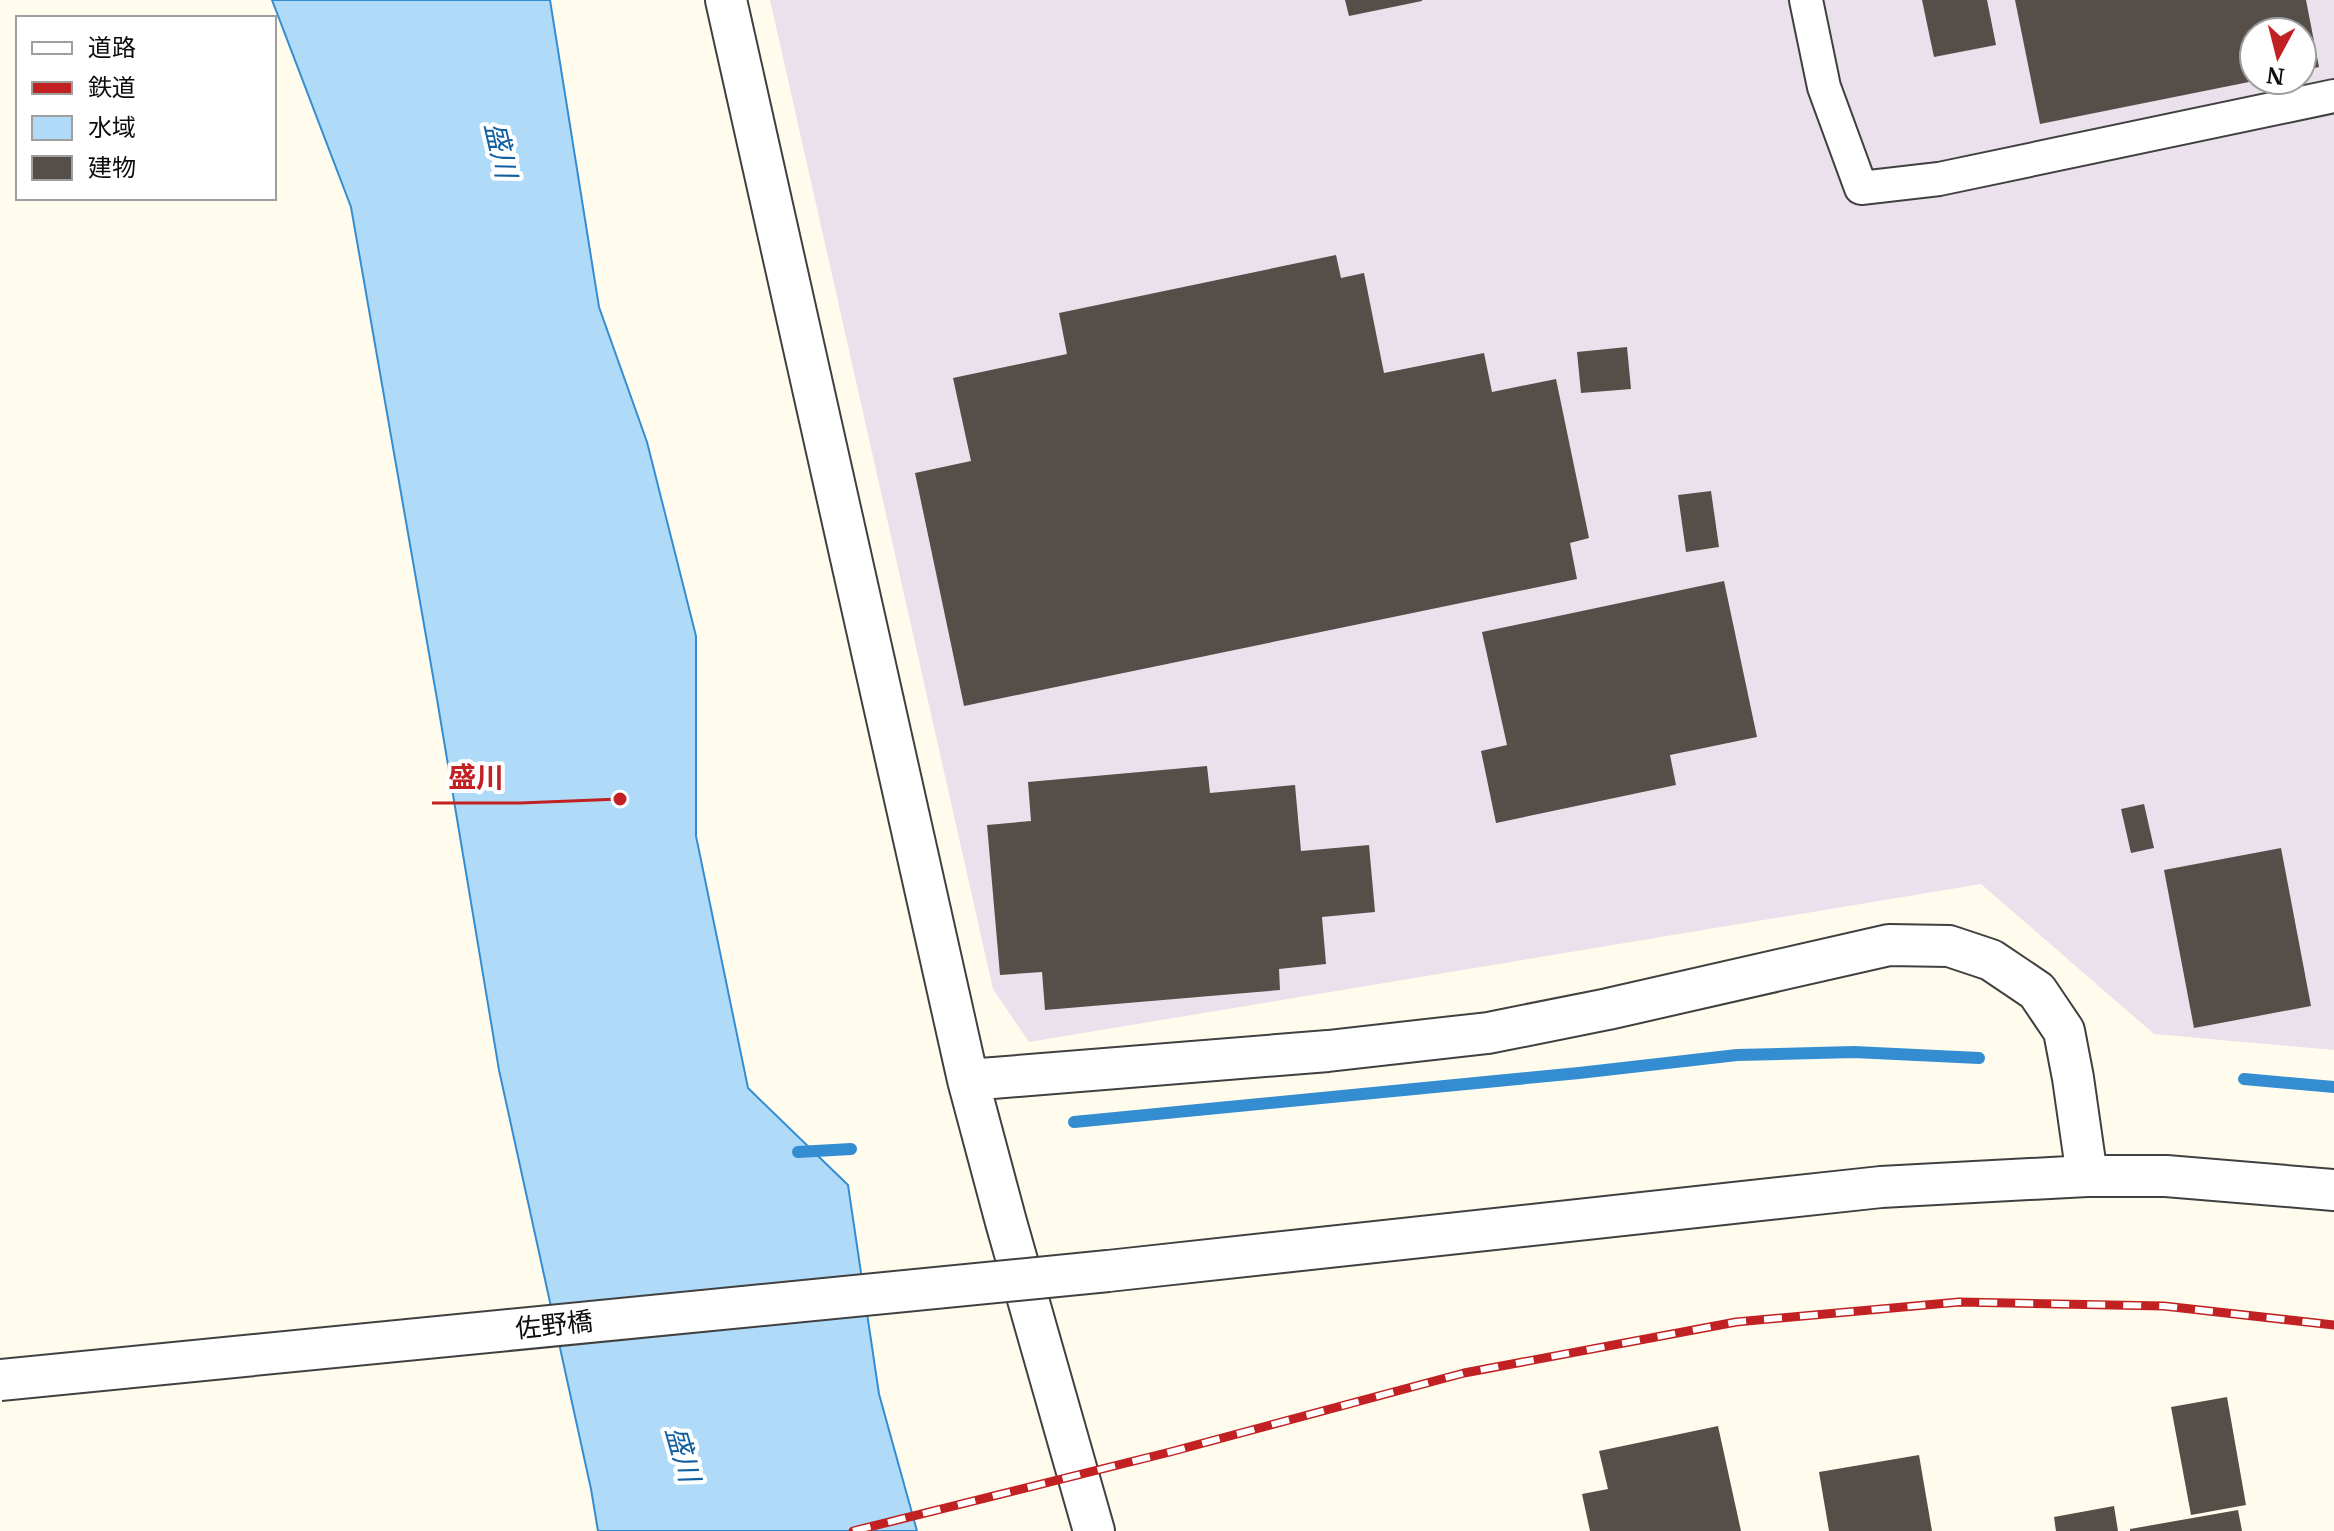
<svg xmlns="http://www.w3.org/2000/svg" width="2334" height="1531" font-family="Merriweather,'Noto Sans JP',serif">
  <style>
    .industrial { fill: #ebe1ec; fill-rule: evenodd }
    .water { fill: #b0dbf8; stroke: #348dd1; stroke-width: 2 }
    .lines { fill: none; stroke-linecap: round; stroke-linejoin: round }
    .stream { stroke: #348dd1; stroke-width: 12 }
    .building { fill: #564e49 }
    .minor-casing { stroke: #404040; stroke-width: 36 }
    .tertiary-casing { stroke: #404040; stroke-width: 44 }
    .minor { stroke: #fff; stroke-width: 32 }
    .tertiary { stroke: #fff; stroke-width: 40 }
    .rail-casing { stroke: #c12123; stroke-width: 9 }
    .rail { stroke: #fff; stroke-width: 6; stroke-dasharray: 18; stroke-linecap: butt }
    .tertiary-bridge-casing { stroke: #404040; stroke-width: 44; stroke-linecap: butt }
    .tertiary-bridge { stroke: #fff; stroke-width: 40 }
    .labels { text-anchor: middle; stroke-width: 8; stroke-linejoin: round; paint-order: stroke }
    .street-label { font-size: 26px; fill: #0d0d0d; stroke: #fff }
    .water-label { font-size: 28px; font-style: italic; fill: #125fa2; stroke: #fff }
    .leader { fill: none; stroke: #c12123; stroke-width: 3 }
    .callout-dot { fill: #c12123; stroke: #fff; stroke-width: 3 }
    .callout-label { font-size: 28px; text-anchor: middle; font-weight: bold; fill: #c12123; stroke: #fff; stroke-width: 8; stroke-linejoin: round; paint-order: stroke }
  </style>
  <rect width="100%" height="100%" fill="#fffced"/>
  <path class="industrial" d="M770 0H2334V1050L2154 1034 1981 884 1029 1042 993 989ZM2254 32H2302V80H2254Z"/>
  <path class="water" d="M272 0H550L599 307 647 442 696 636V836L748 1088 848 1185 879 1394 917 1531H598L591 1489 499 1070 437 699 351 207Z"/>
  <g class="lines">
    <path class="stream" d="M2244 1079 2334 1087
      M1074 1122 1579 1073 1737 1055 1854 1052 1979 1058
      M798 1152 851 1149"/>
  </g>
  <path class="building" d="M1345 0H1422V1L1349 16Z
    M1922 0H1987L1996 45 1934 57Z
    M2015 0H2306L2319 67 2302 71V32H2254V81L2040 124Z
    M1336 255 1341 278 1364 273 1384 373 1484 353 1492 392 1556 379 1589 538 1570 543 1577 579 964 706 915 473 971 461 953 378 1067 354 1059 313Z
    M1627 347 1631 389 1581 393 1577 352Z
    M1711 491 1719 547 1686 552 1678 495Z
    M1724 581 1757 737 1670 755 1676 785 1496 823 1481 751 1507 745 1482 632Z
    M1207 766 1210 793 1295 785 1301 851 1369 845 1375 912 1322 917 1326 964 1279 969 1280 990 1045 1010 1042 972 1000 975 987 825 1031 821 1028 782Z
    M2144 804 2154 848 2131 853 2121 809Z
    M2281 848 2311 1006 2194 1028 2164 870Z
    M2227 1397 2246 1505 2191 1515 2171 1407Z
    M1718 1426 1741 1531H1590L1582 1494 1608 1489 1599 1451Z
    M1919 1455 1932 1531H1829L1819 1472Z
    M2114 1506 2118 1531H2056L2054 1517Z
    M2238 1510 2242 1531H2130V1529Z"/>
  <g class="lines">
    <defs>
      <path id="minor" d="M1806 0 1824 87 1861 188 1939 179 2334 96"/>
      <path id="tertiary" d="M726 0 968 1080 1006 1222 1094 1531
        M968 1080 1328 1051 1488 1033 1608 1009 1889 945 1949 946 1991 960 2037 991 2064 1031 2073 1078 2087 1176
        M1108 1271 1881 1187 2087 1176H2166L2334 1190"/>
    </defs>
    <use href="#minor" class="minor-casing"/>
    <use href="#tertiary" class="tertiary-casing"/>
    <use href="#minor" class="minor"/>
    <use href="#tertiary" class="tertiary"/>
    <defs>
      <path id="rail" d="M853 1531 1170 1452 1464 1373 1736 1322 1959 1302 2164 1306 2334 1325"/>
    </defs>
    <use href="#rail" class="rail-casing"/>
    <use href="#rail" class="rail"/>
    <defs>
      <path id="tertiary-bridge" d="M0 1380 1108 1271"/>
    </defs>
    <use href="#tertiary-bridge" class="tertiary-bridge-casing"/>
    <use href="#tertiary-bridge" class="tertiary-bridge"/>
  </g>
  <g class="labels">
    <g class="street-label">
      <text transform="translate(554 1325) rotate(-6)" y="9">佐野橋</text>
    </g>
    <g class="water-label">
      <text transform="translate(501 150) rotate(77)" y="10">盛川</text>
      <text transform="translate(683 1454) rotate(74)" y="10">盛川</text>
    </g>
  </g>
  <path class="leader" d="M620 799L520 803H432"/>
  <circle class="callout-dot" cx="620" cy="799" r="8"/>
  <g class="callout-label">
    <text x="476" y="787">盛川</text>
  </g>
  <rect x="16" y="16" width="260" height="184" fill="#ffffff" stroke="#9e9e9e" stroke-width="2"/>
  <rect x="32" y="42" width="40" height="12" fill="#ffffff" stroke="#9e9e9e" stroke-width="2"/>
  <text x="88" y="56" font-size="24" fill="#0d0d0d">道路</text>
  <rect x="32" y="82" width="40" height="12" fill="#c12123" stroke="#9e9e9e" stroke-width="2"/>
  <text x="88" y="96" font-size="24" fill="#0d0d0d">鉄道</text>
  <rect x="32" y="116" width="40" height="24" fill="#b0dbf8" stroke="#9e9e9e" stroke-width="2"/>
  <text x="88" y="136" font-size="24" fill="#0d0d0d">水域</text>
  <rect x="32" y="156" width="40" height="24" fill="#564e49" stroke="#9e9e9e" stroke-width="2"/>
  <text x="88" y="176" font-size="24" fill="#0d0d0d">建物</text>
  <g transform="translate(2278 56) rotate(187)"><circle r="38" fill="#ffffff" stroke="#9e9e9e" stroke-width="2"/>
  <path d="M0-6L14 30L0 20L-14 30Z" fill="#c12123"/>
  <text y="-12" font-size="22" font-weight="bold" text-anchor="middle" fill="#0d0d0d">N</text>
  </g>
</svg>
